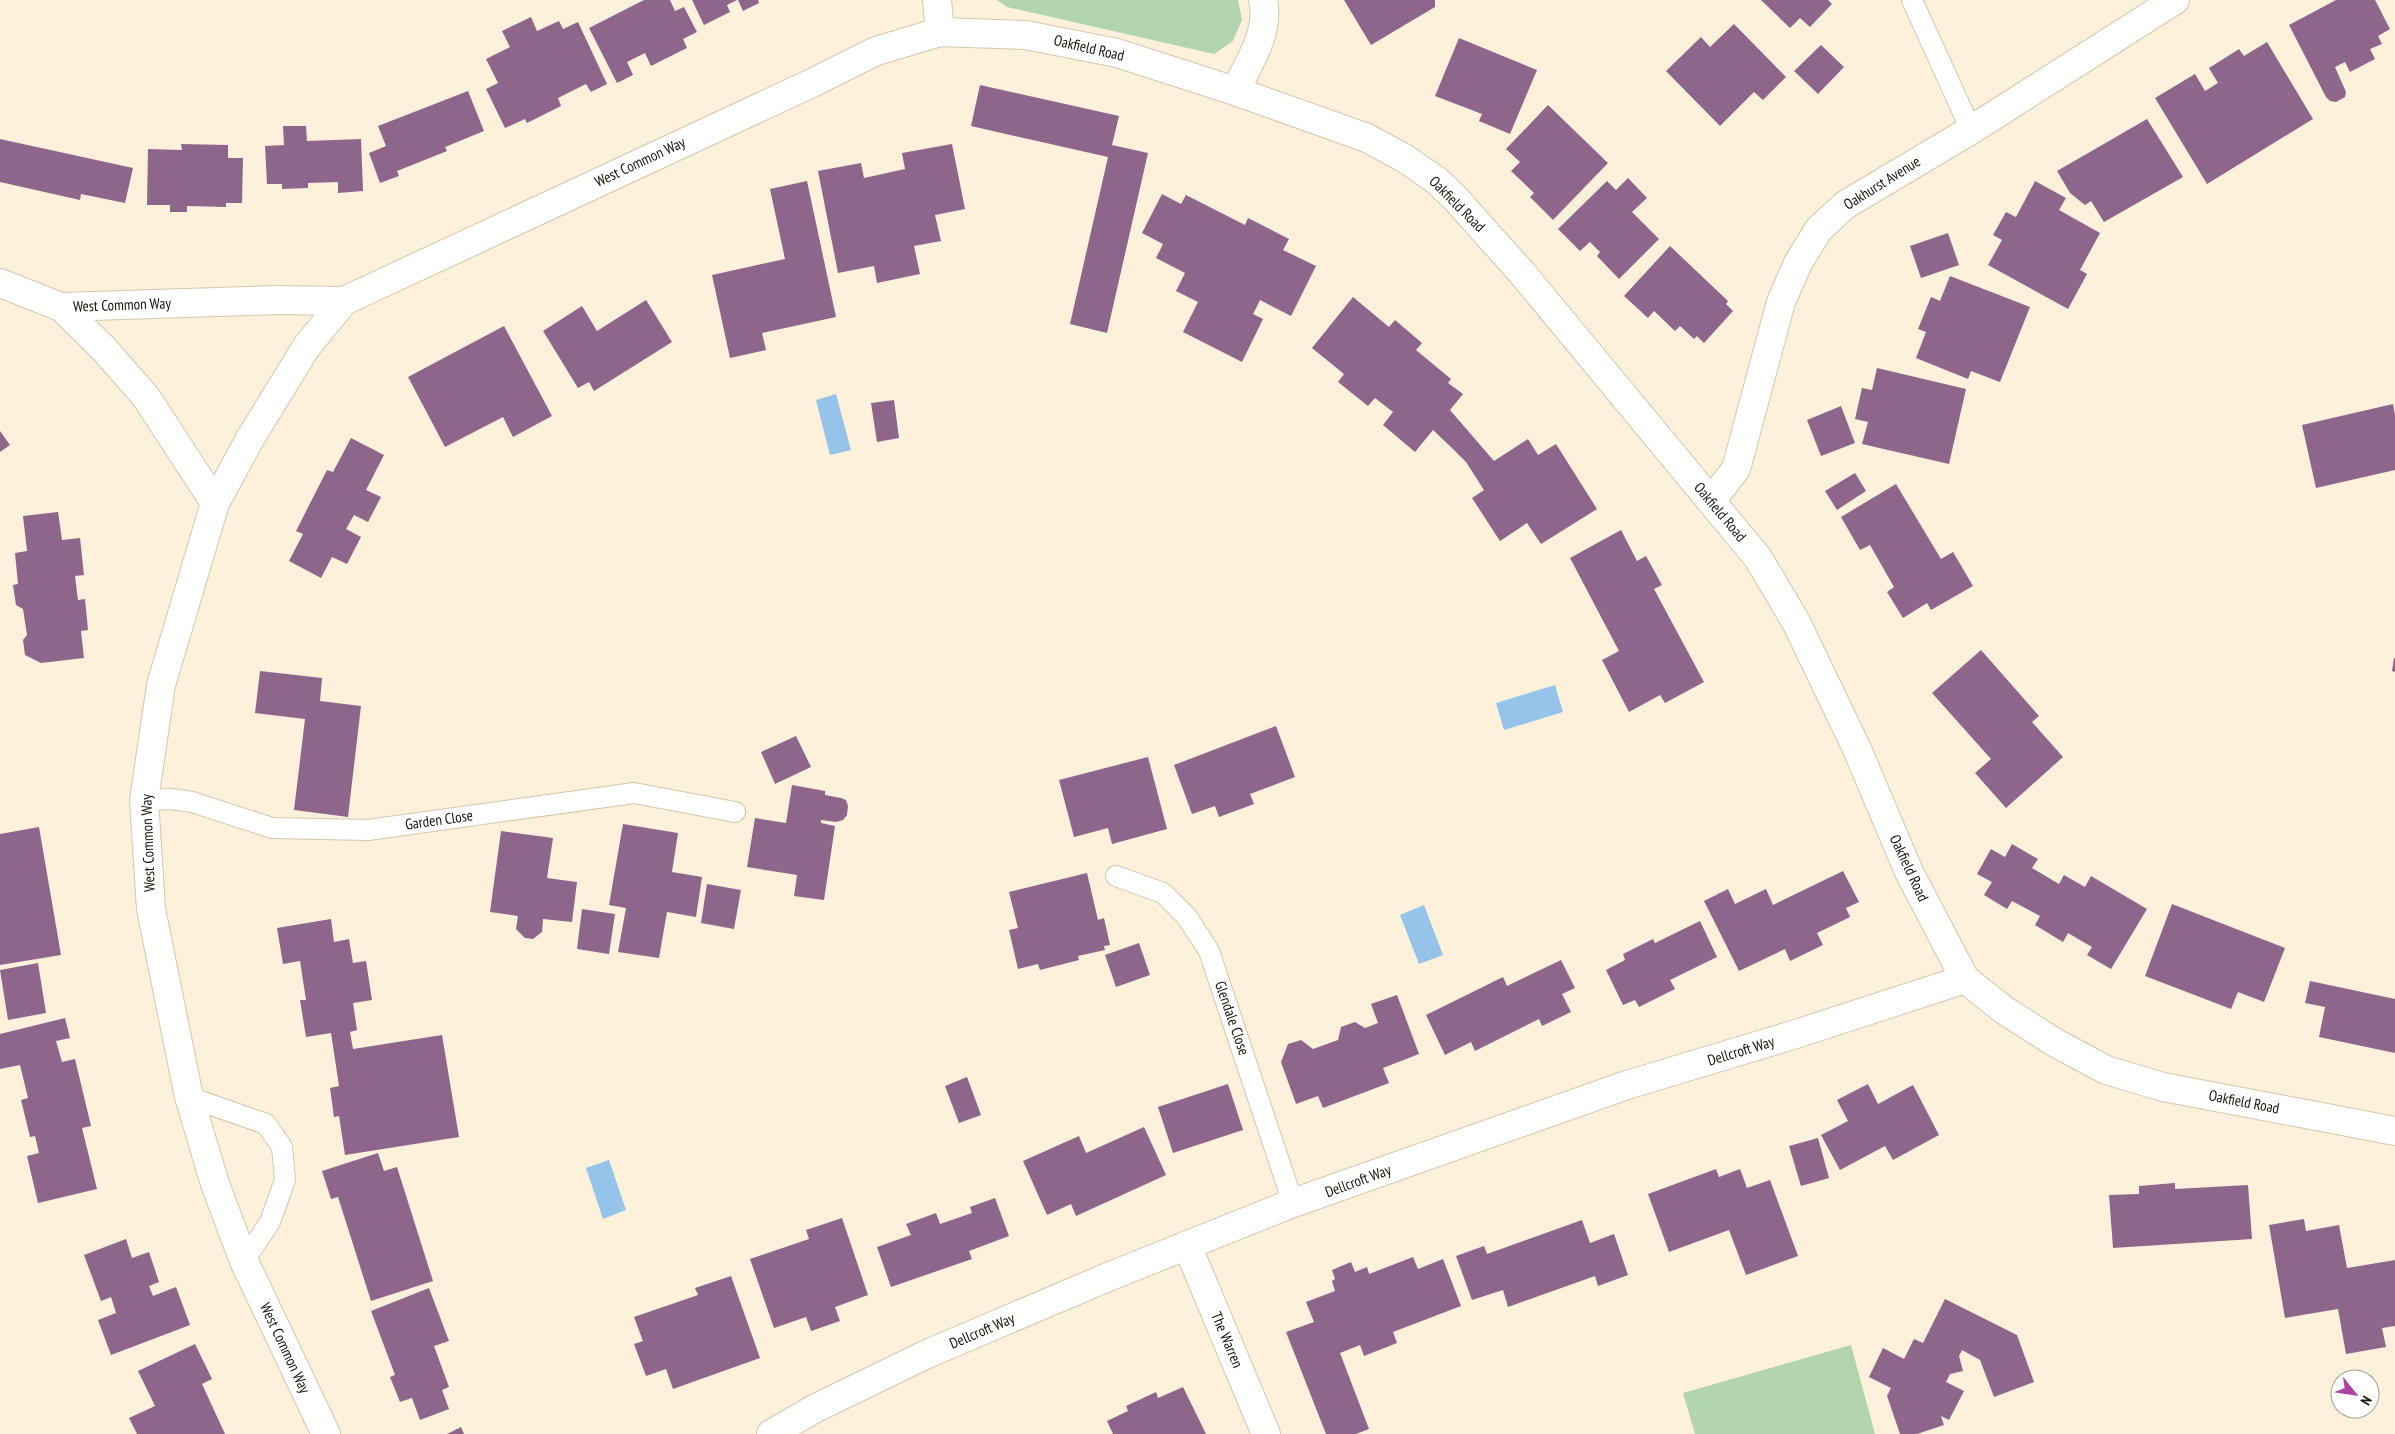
<svg xmlns="http://www.w3.org/2000/svg" width="2395" height="1434" font-family="'PT Sans Narrow',sans-serif">
  <style>
    .green { fill: #b2d5ad }
    .water { fill: #95c3ea }
    .building { fill: #8e668b }
    .lines { fill: none; stroke-linecap: round; stroke-linejoin: round }
    .lane-casing { stroke: #d5c7ad; stroke-width: 22 }
    .street-casing { stroke: #d5c7ad; stroke-width: 30 }
    .lane { stroke: #fff; stroke-width: 20 }
    .street { stroke: #fff; stroke-width: 28 }
    .labels { text-anchor: middle; stroke-width: 5; stroke-linejoin: round; paint-order: stroke }
    .street-label { font-size: 15px; fill: #181309; stroke: #fff }
  </style>
  <rect width="100%" height="100%" fill="#fdf1dc"/>
  <path class="green" d="M997 0H1238L1242 20 1233 41 1214 54 1007 7Z
    M1851 1345 1875 1434H1695L1683 1393Z"/>
  <path class="water" d="M836 394 851 450 830 455 816 400Z
    M1555 685 1563 712 1504 730 1496 703Z
    M1424 905 1443 955 1419 964 1400 915Z
    M609 1160 626 1210 603 1219 586 1168Z"/>
  <path class="building" d="M644 0H670L675 11 684 7 697 32 683 39 687 48 651 66 645 53 627 62 633 75 617 83 589 28Z
    M692 0H737L727 5 730 12 704 25Z
    M738 0H758L759 3 743 11Z
    M1344 0H1435V7L1371 45Z
    M1761 0H1828L1832 4 1810 27 1800 18 1790 28Z
    M2336 0H2375L2390 29 2378 36 2382 44 2370 49 2375 59 2350 72 2345 62 2335 67 2346 92 2345 97 2336 102 2330 101 2326 97 2289 25Z
    M531 17 537 31 559 21 563 29 578 22 607 84 591 92 586 84 558 98 561 106 527 123 525 119 505 128 486 89 498 83 486 59 510 47 502 31Z
    M1734 24 1786 77 1763 100 1754 92 1720 126 1666 71 1701 37 1710 47Z
    M1459 38 1537 70 1510 134 1479 121 1482 114 1435 96Z
    M2267 42 2313 119 2207 184 2155 98 2195 74 2205 91 2218 83 2209 68 2239 49 2244 56Z
    M1821 45 1844 67 1818 94 1794 71Z
    M980 85 1119 116 1112 145 1148 153 1107 333 1070 324 1108 157 971 126Z
    M468 91 484 131 445 147 447 151 397 171 399 176 380 183 369 153 386 146 378 126Z
    M1548 105 1608 163 1553 220 1530 197 1534 193 1511 171 1520 162 1506 149Z
    M2147 119 2183 177 2104 222 2091 201 2085 205 2070 193 2057 171Z
    M283 126H306L307 141 361 139 363 191 338 193V182L308 183V188L282 189V184H267L265 146 284 145Z
    M0 139 133 168 125 203 81 194 80 200 0 182Z
    M181 144 228 145V158H243L242 203H226V207L187 206V212H170V205H147L148 149 182 150Z
    M952 144 965 209 935 215 941 241 914 246 920 274 877 283 874 266 838 273 818 171 861 163 864 178 905 169 902 153Z
    M1628 178 1647 198 1632 212 1659 239 1619 279 1597 256 1600 252 1590 242 1580 251 1558 229 1607 181 1616 190Z
    M807 181 836 317 762 333 766 350 730 358 712 275 785 259 770 189Z
    M2035 181 2066 198 2059 210 2100 233 2080 270 2087 274 2068 309 1988 265 2002 240 1993 235 2006 212 2016 217Z
    M1162 194 1181 204 1186 195 1245 225 1248 218 1289 239 1283 250 1316 266 1291 316 1260 300 1253 314 1263 319 1242 362 1183 332 1198 302 1176 291 1185 273 1156 258 1163 244 1142 233Z
    M1948 233 1959 265 1921 278 1910 246Z
    M1670 246 1728 301 1726 304 1733 311 1704 343 1697 336 1694 339 1680 326 1675 331 1654 311 1648 318 1624 296Z
    M1950 276 2030 307 2000 382 1971 371 1968 379 1916 358 1926 332 1918 329 1931 297 1940 301Z
    M1353 297 1389 327 1395 320 1422 343 1416 350 1451 379 1448 383 1463 394 1450 410 1494 461 1528 439 1538 455 1556 444 1597 509 1541 544 1527 523 1500 541 1472 498 1484 490 1466 462 1453 449 1433 430 1415 452 1383 425 1393 412 1375 398 1368 406 1338 382 1344 374 1312 348Z
    M646 300 672 342 594 391 589 382 578 388 543 331 582 306 597 331Z
    M504 326 552 416 513 437 503 417 445 447 408 377Z
    M1877 368 1966 389 1949 464 1862 444 1868 422 1855 419 1862 388 1872 390Z
    M894 400 899 438 877 442 871 403Z
    M2393 404 2395 415V470L2316 488 2302 425Z
    M1841 406 1855 443 1821 456 1807 420Z
    M0 431 10 445 0 452Z
    M351 438 384 455 366 490 381 497 368 522 354 515 346 529 361 537 347 564 332 557 321 578 289 561 303 534 296 531 327 470 333 472Z
    M1855 473 1866 491 1837 510 1825 491Z
    M1896 484 1941 559 1953 552 1973 586 1931 610 1927 603 1903 618 1887 592 1894 587 1870 545 1860 550 1841 517Z
    M58 512 62 540 80 538 84 575 75 576 78 600 85 599 88 630 81 631 84 658 41 663 25 655 23 640 27 635 23 609 16 605 13 585 18 584 15 553 27 551 23 516Z
    M1621 530 1637 561 1646 556 1662 585 1654 589 1704 682 1665 703 1660 695 1629 712 1602 660 1619 651 1570 558Z
    M1981 650 2039 716 2032 722 2063 757 2006 808 1975 773 1991 759 1932 693Z
    M2394 658H2395V672L2392 671Z
    M260 671 322 678 320 701 361 706 348 817 294 810 305 719 255 713Z
    M1276 726 1295 777 1250 794 1254 804 1219 817 1215 806 1192 814 1174 765Z
    M796 736 811 767 775 784 761 752Z
    M1148 757 1167 829 1112 844 1108 828 1074 837 1059 780Z
    M792 785 825 791V795L841 798 846 800 848 806 847 815 843 820 836 822 821 820V823L835 826 824 900 794 896 797 875 747 867 755 818 786 823Z
    M623 824 678 833 672 872 702 877 696 917 667 912 659 958 618 952 626 908 609 905Z
    M39 827 61 955 0 965V834Z
    M501 831 553 838 547 878 577 882 572 922 543 919 542 932 533 939 525 938 516 929 518 916 490 912Z
    M2012 844 2038 859 2032 868 2059 884 2064 875 2085 887 2091 876 2147 909 2111 969 2087 955 2092 947 2068 933 2063 942 2035 925 2040 916 2012 901 2007 909 1984 895 1992 882 1977 874 1991 849 2005 857Z
    M1843 871 1859 902 1846 908 1850 917 1817 933 1823 945 1790 961 1785 949 1739 971 1704 901 1728 889 1735 904 1766 889 1773 905Z
    M1087 873 1098 920 1104 918 1110 945 1104 946 1105 950 1078 956 1079 960 1040 970 1038 964 1018 969 1009 930 1018 928 1009 892Z
    M707 884 741 890 734 929 701 923Z
    M2172 904 2285 948 2264 1002 2238 992 2231 1009 2145 976Z
    M582 909 615 914 609 954 577 949Z
    M331 919 334 942 349 939 353 963 366 961 372 1000 353 1003 357 1030 350 1032 353 1049 442 1035 459 1137 345 1155 339 1116 334 1117 330 1088 339 1086 331 1033 306 1037 300 1000H306L300 961 283 964 277 928Z
    M1700 921 1717 957 1670 980 1675 989 1639 1007 1635 1000 1623 1005 1606 970 1625 960 1623 954 1653 939 1655 943Z
    M1139 943 1150 975 1116 987 1105 955Z
    M1561 960 1575 988 1562 994 1571 1012 1542 1026 1539 1019 1475 1051 1471 1042 1445 1055 1426 1015 1503 977 1507 986Z
    M38 963 46 1013 8 1020 0 970Z
    M2310 981 2395 999V1053L2319 1037 2325 1007 2305 1003Z
    M1397 995 1419 1054 1383 1068 1389 1083 1323 1108 1318 1096 1296 1104 1281 1062 1288 1044 1301 1040 1313 1049 1338 1040 1341 1027 1355 1022 1365 1028 1378 1023 1371 1004Z
    M65 1018 70 1038 56 1041 62 1062 75 1059 91 1126 82 1128 97 1189 38 1203 27 1156 39 1153 35 1136 30 1137 21 1100 28 1098 20 1065 0 1069V1034Z
    M967 1077 981 1115 959 1123 945 1086Z
    M1228 1084 1243 1130 1173 1153 1158 1107Z
    M1868 1084 1878 1104 1913 1085 1939 1135 1893 1160 1885 1146 1840 1170 1821 1135 1848 1121 1837 1100Z
    M1144 1127 1166 1175 1076 1216 1071 1204 1047 1215 1023 1161 1079 1136 1086 1153Z
    M1818 1138 1829 1178 1801 1186 1789 1146Z
    M378 1153 384 1171 397 1167 433 1281 371 1301 338 1197 331 1199 322 1171Z
    M1716 1169 1719 1177 1740 1169 1747 1188 1770 1180 1798 1256 1746 1275 1729 1230 1669 1252 1648 1194Z
    M2175 1183V1189L2248 1185 2252 1239 2113 1248 2109 1195 2139 1194V1186Z
    M995 1198 1009 1236 969 1251 972 1259 891 1287 877 1247 911 1235 906 1224 936 1213 940 1224 972 1213 970 1207Z
    M842 1218 868 1295 835 1307 840 1321 811 1331 806 1317 774 1328 750 1259 809 1239 806 1230Z
    M2304 1219 2306 1231 2339 1225 2347 1268 2395 1260V1326L2382 1328 2386 1347 2346 1354 2338 1309 2285 1318 2269 1225Z
    M1582 1220 1590 1243 1614 1234 1628 1275 1598 1286 1595 1276 1508 1307 1503 1290 1472 1300 1456 1256 1484 1246 1487 1254Z
    M126 1239 132 1258 149 1252 159 1282 149 1286 153 1296 176 1287 190 1325 111 1355 98 1320 116 1313 111 1297 101 1301 84 1255Z
    M1413 1257 1418 1269 1443 1259 1461 1306 1393 1332 1397 1343 1364 1356 1360 1345 1340 1353 1369 1429 1356 1434H1326L1286 1332 1314 1322 1306 1302 1335 1291 1332 1281 1335 1279 1332 1270 1351 1262 1355 1272 1367 1267 1369 1274Z
    M731 1276 760 1358 673 1389 666 1369 646 1376 634 1344 643 1341 634 1317 698 1295 695 1288Z
    M429 1288 449 1341 434 1346 449 1387 442 1390 449 1409 420 1420 412 1398 400 1402 390 1377 395 1375 371 1311Z
    M1945 1299 2017 1335 2034 1382 1994 1397 1980 1360 1962 1350 1959 1356 1963 1371 1950 1374 1946 1382 1964 1391 1949 1420 1941 1416 1944 1425 1917 1434H1900L1887 1396 1891 1388 1869 1377 1883 1348 1904 1359 1914 1339 1923 1343Z
    M195 1344 212 1379 202 1384 225 1434H137L129 1418 155 1406 138 1371Z
    M1183 1387 1206 1434H1113L1107 1421 1128 1411 1126 1406 1156 1392 1158 1398Z
    M461 1427 464 1434H447Z"/>
  <g class="lines">
    <defs>
      <path id="lane" d="M1912 0 1971 130
        M144 800 171 799 192 802 272 828 368 830 634 793 735 812
        M1116 876 1163 893 1187 917 1209 951 1293 1203
        M189 1097 266 1124 282 1147 285 1180 270 1222 244 1261"/>
      <path id="street" d="M937 0 940 32
        M1235 91C1249 63 1270 32 1263 0
        M0 283 61 307 103 348 146 397 215 503
        M61 307 277 300 344 301
        M1711 501 1736 469 1781 302 1798 263 1819 229 1845 205 1971 130 2175 0
        M1187 1245 1266 1434
        M326 1434 244 1261 215 1184 189 1097 151 909 144 800 161 685 215 503 251 437 307 346 344 301 812 83 876 51 940 32 1026 35 1117 53 1235 91 1367 138 1404 158 1436 180 1455 198 1522 273 1758 558 1796 622 1857 749 1909 872 1965 979 2004 1010 2054 1042 2106 1070 2163 1087 2395 1131
        M771 1434 814 1409 927 1354 1108 1277 1293 1203 1627 1085 1796 1034 1965 979"/>
    </defs>
    <use href="#lane" class="lane-casing"/>
    <use href="#street" class="street-casing"/>
    <use href="#lane" class="lane"/>
    <use href="#street" class="street"/>
  </g>
  <g class="labels">
    <g class="street-label">
      <text transform="translate(1089 48) rotate(13)" y="5">Oakfield Road</text>
      <text transform="translate(640 162) rotate(-25)" y="5">West Common Way</text>
      <text transform="translate(1882 183) rotate(-32)" y="5">Oakhurst Avenue</text>
      <text transform="translate(1457 204) rotate(45)" y="5">Oakfield Road</text>
      <text transform="translate(122 305) rotate(-2)" y="5">West Common Way</text>
      <text transform="translate(1720 512) rotate(50)" y="5">Oakfield Road</text>
      <text transform="translate(439 820) rotate(-8)" y="5">Garden Close</text>
      <text transform="translate(148 843) rotate(-92)" y="5">West Common Way</text>
      <text transform="translate(1909 868) rotate(65)" y="5">Oakfield Road</text>
      <text transform="translate(1232 1018) rotate(71)" y="5">Glendale Close</text>
      <text transform="translate(1741 1051) rotate(-17)" y="5">Dellcroft Way</text>
      <text transform="translate(2244 1102) rotate(11)" y="5">Oakfield Road</text>
      <text transform="translate(1358 1181) rotate(-20)" y="5">Dellcroft Way</text>
      <text transform="translate(982 1331) rotate(-23)" y="5">Dellcroft Way</text>
      <text transform="translate(1227 1340) rotate(67)" y="5">The Warren</text>
      <text transform="translate(285 1348) rotate(65)" y="5">West Common Way</text>
    </g>
  </g>
  <g transform="translate(2355 1394) rotate(120)"><circle r="24" fill="#ffffff" stroke="#a3a19d"/>
  <path d="M0-4L9 19L0 12L-9 19Z" fill="#ac42a3"/>
  <text y="-8" font-size="14" font-weight="bold" text-anchor="middle" fill="#181309">N</text>
  </g>
</svg>
